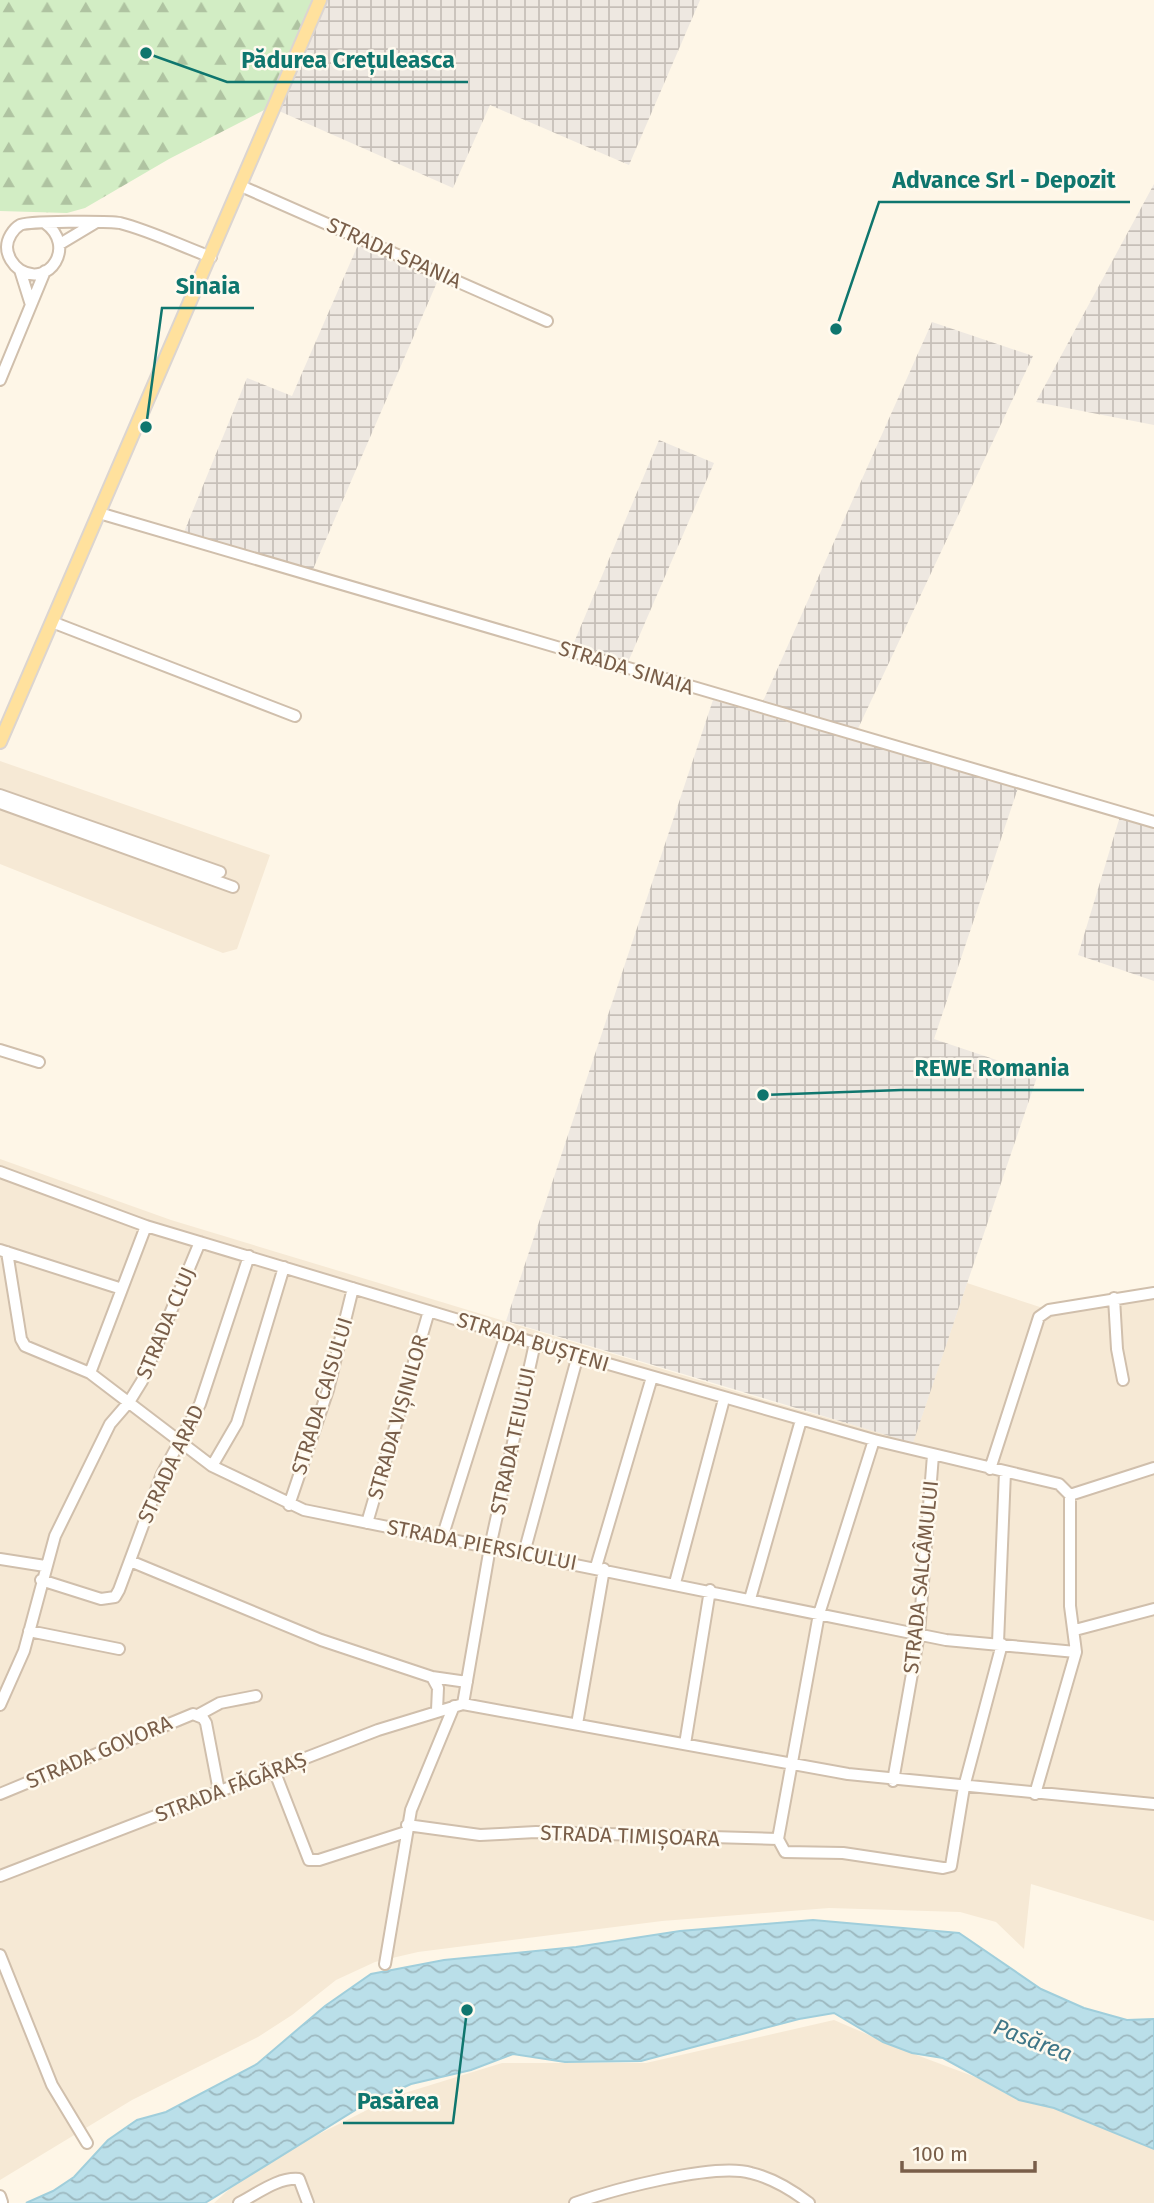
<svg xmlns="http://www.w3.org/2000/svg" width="1154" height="2203" font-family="'Fira Sans',sans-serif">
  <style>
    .residential { fill: #f6e9d5 }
    .industrial { fill: url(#industrial-grid) }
    .forest { fill: url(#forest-firs) }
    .water { fill: url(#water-waves); stroke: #a0cedb; stroke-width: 2 }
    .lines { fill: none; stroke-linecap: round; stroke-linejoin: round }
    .minor-casing { stroke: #d0bfac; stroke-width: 14 }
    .major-casing { stroke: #dcd5d0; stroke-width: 16 }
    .minor { stroke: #fff; stroke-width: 10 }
    .major { stroke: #ffe19d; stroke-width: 12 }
    .labels { text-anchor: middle; stroke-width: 5; stroke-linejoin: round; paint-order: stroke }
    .street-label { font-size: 21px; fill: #795e49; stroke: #fffaef }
    .water-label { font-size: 23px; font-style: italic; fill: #3f7687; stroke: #fffaef }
    .leader { fill: none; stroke: #0f766e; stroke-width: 2.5 }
    .callout-dot { fill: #0f766e; stroke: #fffaef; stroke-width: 2.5 }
    .callout-label { font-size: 23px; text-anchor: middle; font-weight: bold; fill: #0f766e; stroke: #fffaef; stroke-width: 5; stroke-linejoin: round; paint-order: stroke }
  </style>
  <defs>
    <pattern id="industrial-grid" width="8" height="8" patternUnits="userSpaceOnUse" patternTransform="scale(1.75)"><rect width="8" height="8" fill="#eee8e1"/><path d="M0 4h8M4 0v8" fill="none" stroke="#c6bfb8"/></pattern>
    <pattern id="forest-firs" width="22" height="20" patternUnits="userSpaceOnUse" patternTransform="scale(1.75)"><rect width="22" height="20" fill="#d2edc4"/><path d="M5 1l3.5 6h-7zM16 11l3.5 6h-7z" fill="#afc3a1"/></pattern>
    <pattern id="water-waves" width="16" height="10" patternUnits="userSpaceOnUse" patternTransform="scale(1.75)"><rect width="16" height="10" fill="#badfe9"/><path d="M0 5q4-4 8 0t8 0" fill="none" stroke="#9cb8bf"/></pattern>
  </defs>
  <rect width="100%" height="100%" fill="#fef6e7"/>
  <path class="residential" d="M0 761 270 855 237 949 223 953 0 864Z
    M0 1159 171 1220 768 1401 913 1442 967 1283 1049 1310 1154 1293V1921L1031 1884 1024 1949 996 1922 960 1912 829 1908 662 1921 418 1952 375 1962 336 1980 292 2015 258 2037 132 2100 0 2180Z
    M834 2020 906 2051 1154 2144V2203H214L255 2166 395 2096 502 2063H646Z"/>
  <path class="industrial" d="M315 0H700L629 165 490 105 453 188 270 107Z
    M1154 184V425L1036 402Z
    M361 238 441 273 311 574 182 537 247 378 292 396Z
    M932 322 1033 356 855 735 760 708Z
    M659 440 714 463 625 669 570 652Z
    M713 700 1018 788 934 1039 1038 1074 913 1443 506 1321Z
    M1121 813 1154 822V981L1078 955Z"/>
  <path class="forest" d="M0 0H315L270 107 169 159 85 208 67 213 0 211Z"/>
  <path class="water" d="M813 1920 959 1933 1041 1989 1084 2008 1127 2020 1154 2019V2149L1054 2108 1019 2100 943 2058 912 2053 883 2042 834 2013 799 2019 641 2061 565 2062 513 2054 471 2070 411 2084 362 2106 205 2203H26L53 2191 74 2177 108 2140 137 2120 166 2112 257 2064 325 2006 371 1974 444 1960 576 1947 680 1931Z"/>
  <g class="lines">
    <defs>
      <path id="minor" d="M241 186 547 321
        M45 223C77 246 49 288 20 270 13 265 7 256 7 247 7 239 13 229 20 225 26 221 110 221 120 223 151 231 181 246 211 257
        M60 244 95 223
        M20 270 31 305
        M0 380 45 271
        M99 513 1154 822
        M52 622 295 716
        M0 795 220 872
        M0 803 233 887
        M0 1050 39 1062
        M0 1172 146 1226 535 1343 874 1440 1059 1484 1070 1495
        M0 1250 122 1289
        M7 1252 21 1339 25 1346 90 1373 212 1466 304 1510 946 1640 1076 1652
        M1114 1298 1117 1349 1123 1380
        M90 1373 146 1226
        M212 1466 237 1423 284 1267
        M990 1469 1039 1317 1049 1310 1154 1293
        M1070 1495 1154 1468
        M289 1505 328 1390 353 1288
        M367 1523 429 1311
        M442 1538 506 1334
        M524 1553 578 1355
        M0 1559 45 1566
        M130 1561 321 1640 432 1677 438 1688 437 1710
        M596 1567 652 1377
        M41 1580 101 1599 115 1597 119 1590 162 1474 200 1404 249 1256
        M675 1583 724 1399
        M750 1599 801 1420
        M1075 1630 1154 1609
        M29 1631 119 1649
        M998 1643 1005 1472
        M432 1677 467 1682
        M463 1704 490 1547 535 1343
        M0 1705 24 1651 55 1536 110 1424 129 1402 142 1381 200 1242
        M198 1715 220 1703 256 1696
        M577 1724 604 1569
        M685 1744 710 1590
        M274 1770 309 1860H319L406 1832
        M893 1781 919 1634 933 1455
        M0 1794 193 1714 203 1718 206 1723 219 1791
        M1035 1794 1076 1652 1070 1606V1495
        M407 1825 480 1835 536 1832 778 1839 819 1614 874 1440
        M778 1839 785 1852 843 1853 943 1868 951 1866 964 1787 1002 1644
        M0 1876 378 1730 463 1704 848 1774 1154 1804
        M0 1955 52 2085 87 2143
        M385 1964 411 1810 454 1706
        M0 2196 2 2202
        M239 2203C257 2194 278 2177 299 2179L308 2203
        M575 2203C612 2190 715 2162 751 2173 772 2178 792 2190 809 2203"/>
      <path id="major" d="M0 742 320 0"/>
    </defs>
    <use href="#minor" class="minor-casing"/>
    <use href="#major" class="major-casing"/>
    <use href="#minor" class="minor"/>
    <use href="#major" class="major"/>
  </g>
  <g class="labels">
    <g class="street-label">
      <text transform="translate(394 253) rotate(24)" y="7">STRADA SPANIA</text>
      <text transform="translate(626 668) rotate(17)" y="7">STRADA SINAIA</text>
      <text transform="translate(166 1323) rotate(-67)" y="7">STRADA CLUJ</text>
      <text transform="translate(533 1342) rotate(17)" y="7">STRADA BUȘTENI</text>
      <text transform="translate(322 1396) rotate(-73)" y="7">STRADA CAISULUI</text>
      <text transform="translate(398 1417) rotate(-74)" y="7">STRADA VIȘINILOR</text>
      <text transform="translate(513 1441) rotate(-78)" y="7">STRADA TEIULUI</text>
      <text transform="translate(171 1464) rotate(-65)" y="7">STRADA ARAD</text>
      <text transform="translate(482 1545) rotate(11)" y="7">STRADA PIERSICULUI</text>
      <text transform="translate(921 1577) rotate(-84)" y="7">STRADA SALCÂMULUI</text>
      <text transform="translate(99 1752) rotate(-23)" y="7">STRADA GOVORA</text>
      <text transform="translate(231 1787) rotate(-21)" y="7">STRADA FĂGĂRAȘ</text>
      <text transform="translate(630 1836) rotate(2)" y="7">STRADA TIMIȘOARA</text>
    </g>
    <g class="water-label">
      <text transform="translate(1033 2040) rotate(21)" y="8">Pasărea</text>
    </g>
  </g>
  <path class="leader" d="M146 53L227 82H468M836 329L879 202H1130M146 427L162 308H254M763 1095L901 1090H1084M467 2010L453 2123H343"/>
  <g class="callout-dot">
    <circle cx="146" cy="53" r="7"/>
    <circle cx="836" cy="329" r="7"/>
    <circle cx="146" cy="427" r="7"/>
    <circle cx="763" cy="1095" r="7"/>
    <circle cx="467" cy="2010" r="7"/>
  </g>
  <g class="callout-label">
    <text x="348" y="68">Pădurea Crețuleasca</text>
    <text x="1004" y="188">Advance Srl - Depozit</text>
    <text x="208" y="294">Sinaia</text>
    <text x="992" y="1076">REWE Romania</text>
    <text x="398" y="2109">Pasărea</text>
  </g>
  <path d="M902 2161v10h133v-10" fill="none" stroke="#795e49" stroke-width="3.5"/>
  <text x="912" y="2161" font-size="21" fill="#795e49" stroke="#fffaef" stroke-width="5" paint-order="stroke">100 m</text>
</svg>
